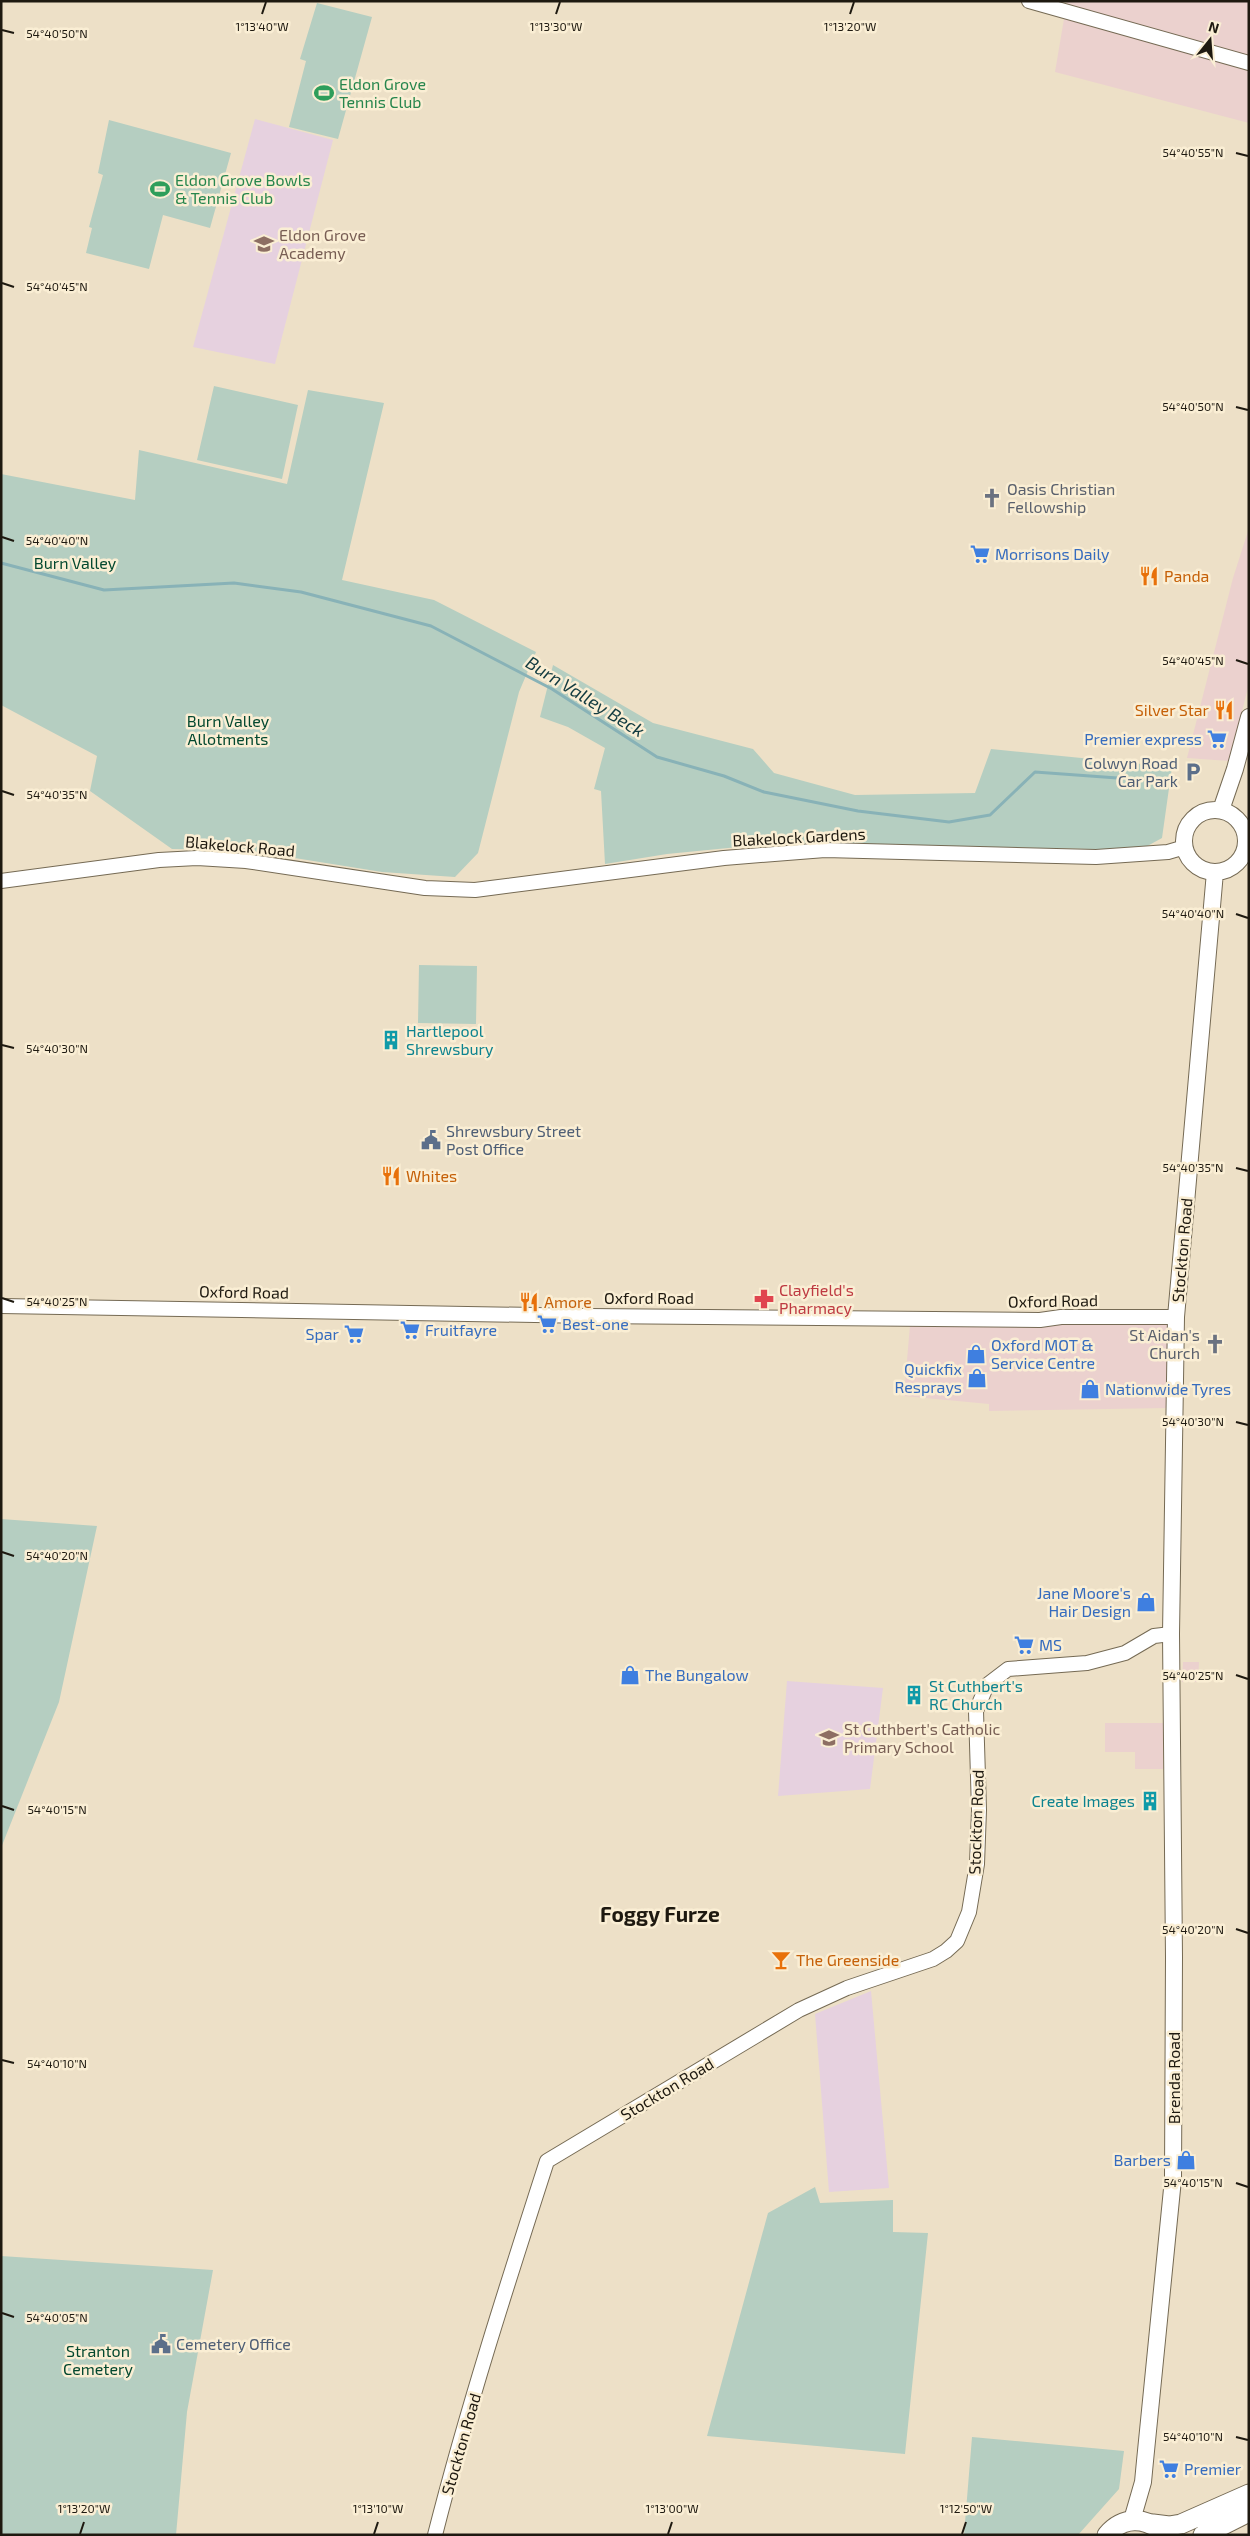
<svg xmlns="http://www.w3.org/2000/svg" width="1250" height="2536" font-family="'Exo 2',sans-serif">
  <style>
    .commercial { fill: #ebd1ce }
    .education { fill: #e6d1df }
    .green { fill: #b5cec1 }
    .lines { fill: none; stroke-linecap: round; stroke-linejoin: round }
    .stream { stroke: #88b2b7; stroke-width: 3 }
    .tertiary-casing { stroke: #756a54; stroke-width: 16 }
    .secondary-casing { stroke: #756a54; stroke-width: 18 }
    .trunk-casing { stroke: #756a54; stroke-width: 21 }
    .tertiary { stroke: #fff; stroke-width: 14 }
    .secondary { stroke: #fff; stroke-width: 16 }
    .trunk { stroke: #fff; stroke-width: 19 }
    .ticks { fill: none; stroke: #1e1910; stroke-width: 2 }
    .labels { text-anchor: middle; stroke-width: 5; stroke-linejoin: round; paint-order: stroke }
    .leisure-label { font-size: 16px; fill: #27864d; stroke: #faeed4; text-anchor: start }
    .education-label { font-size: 16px; fill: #785e54; stroke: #faeed4; text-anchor: start }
    .worship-label { font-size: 16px; fill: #5b616d; stroke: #faeed4; text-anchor: start }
    .shop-label { font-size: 16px; fill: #366cbe; stroke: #faeed4; text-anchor: start }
    .park-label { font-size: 16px; fill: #03482f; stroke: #faeed4 }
    .food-label { font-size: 16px; fill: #c56008; stroke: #faeed4; text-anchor: start }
    .service-label { font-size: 16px; fill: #4e5e75; stroke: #faeed4; text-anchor: start }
    .street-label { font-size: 16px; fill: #1e1910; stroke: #faeed4 }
    .culture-label { font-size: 16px; fill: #0d838f; stroke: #faeed4; text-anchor: start }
    .health-label { font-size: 16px; fill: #be3a42; stroke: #faeed4; text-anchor: start }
    .water-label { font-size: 18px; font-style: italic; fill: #123b40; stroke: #faeed4 }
    .district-label { font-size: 21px; font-weight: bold; fill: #1e1910; stroke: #faeed4 }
    .ticks-label { font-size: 12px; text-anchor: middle; fill: #1e1910; stroke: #faeed4; stroke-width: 5; stroke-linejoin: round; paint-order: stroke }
  </style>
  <rect width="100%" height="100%" fill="#ede0c7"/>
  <path class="commercial" d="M1067 1H1249V123L1055 72Z
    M1249 528V684L1229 761 1187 758 1233 578Z
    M1173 1323 1170 1408 989 1411V1404L904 1396 910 1325Z
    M1183 1662H1199L1198 1682H1182Z
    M1105 1723H1163V1769H1135V1752H1105Z"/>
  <path class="education" d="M255 119 333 140 275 364 193 347Z
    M787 1681 883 1688 870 1789 778 1796Z
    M871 1991 889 2188 829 2192 815 2014Z"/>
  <path class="green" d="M317 3 372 17 338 139 289 127 306 61 300 59Z
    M109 120 231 153 210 228 163 215 149 269 86 253 92 228 89 227 103 175 98 173Z
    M214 386 298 405 282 479 197 460Z
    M308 390 384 403 342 580 434 600 536 652 519 692 478 853 455 877 382 872 245 850 172 849 90 791 97 756 1 705V474L135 500 139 450 287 484Z
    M553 665 653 723 753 749 774 773 855 795 975 793 991 749 1172 767 1162 838 1140 850 780 843 667 854 605 864 601 791 594 789 605 748 568 727 540 717Z
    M419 965 477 966 476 1024 418 1023Z
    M1 1519 97 1526 59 1702 1 1848Z
    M815 2187 820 2203 893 2200V2232L928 2233 905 2454 707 2436 768 2213Z
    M1 2256 213 2270 187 2412 176 2535H1Z
    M972 2437 1124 2451 1119 2489 1078 2535H964Z"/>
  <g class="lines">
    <path class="stream" d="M1 563 104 590 234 583 301 592 431 626 552 689 657 757 724 776 764 792 858 811 949 822 990 815 1035 772 1145 780"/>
    <defs>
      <path id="tertiary" d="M1029 1 1249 63
        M1246 844H1249
        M1 881 159 860 197 858 246 861 425 888 475 890 724 858 825 850 1096 857 1168 852 1185 847
        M1 1306 589 1316 1040 1320 1061 1317H1176
        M435 2535C467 2409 507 2285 547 2161L799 2010 847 1988 933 1959 946 1951 957 1941 969 1912 977 1864 979 1810 976 1711 987 1685 1008 1669 1087 1663 1125 1653 1154 1636 1171 1634"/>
      <path id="secondary" d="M1221 810 1235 769 1249 717
        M1184 841a31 31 0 1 1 62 0a31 31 0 1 1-62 0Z
        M1132 2520 1143 2482 1145 2461 1173 2179 1174 1957 1171 1634 1176 1317 1215 872"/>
      <path id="trunk" d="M1153 2524 1169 2526 1181 2524 1249 2494
        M1107 2535C1123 2516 1145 2517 1163 2532
        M1203 2535 1249 2512"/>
    </defs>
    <use href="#tertiary" class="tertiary-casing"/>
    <use href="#secondary" class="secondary-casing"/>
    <use href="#trunk" class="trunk-casing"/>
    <use href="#tertiary" class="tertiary"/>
    <use href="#secondary" class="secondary"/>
    <use href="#trunk" class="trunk"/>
  </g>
  <path class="ticks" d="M262 14 266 2M556 14 560 2M850 14 854 2M2 30 14 33M1236 153 1248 156M2 283 14 287M1236 407 1248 410M2 537 14 541M1236 660 1248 664M2 791 14 795M1236 914 1248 918M2 1045 14 1048M1236 1168 1248 1171M2 1298 14 1302M1236 1422 1248 1425M2 1552 14 1556M1236 1675 1248 1679M2 1806 14 1810M1236 1929 1248 1933M2 2060 14 2063M1236 2183 1248 2187M2 2313 14 2317M1236 2437 1248 2440M80 2534 84 2522M374 2534 378 2522M668 2534 672 2522M962 2534 966 2522"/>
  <defs>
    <symbol id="stadium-bare" viewBox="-9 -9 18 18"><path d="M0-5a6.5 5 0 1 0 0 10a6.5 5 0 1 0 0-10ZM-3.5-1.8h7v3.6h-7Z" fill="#2e9e5b" stroke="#faeed4" stroke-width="2.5" paint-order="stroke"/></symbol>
    <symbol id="school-bare" viewBox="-9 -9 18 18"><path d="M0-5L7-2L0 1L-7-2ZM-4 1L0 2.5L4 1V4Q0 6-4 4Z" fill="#8d6e63" stroke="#faeed4" stroke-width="2.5" paint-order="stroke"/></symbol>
    <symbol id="church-bare" viewBox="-9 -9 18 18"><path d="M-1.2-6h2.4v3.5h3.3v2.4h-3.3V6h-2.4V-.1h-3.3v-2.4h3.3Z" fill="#6b7280" stroke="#faeed4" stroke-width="2.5" paint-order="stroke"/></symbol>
    <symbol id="supermarket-bare" viewBox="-9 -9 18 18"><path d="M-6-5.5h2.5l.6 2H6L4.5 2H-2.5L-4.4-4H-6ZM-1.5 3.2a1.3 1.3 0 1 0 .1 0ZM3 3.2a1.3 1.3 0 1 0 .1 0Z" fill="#3f7fe0" stroke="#faeed4" stroke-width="2.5" paint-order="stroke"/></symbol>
    <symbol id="restaurant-bare" viewBox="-9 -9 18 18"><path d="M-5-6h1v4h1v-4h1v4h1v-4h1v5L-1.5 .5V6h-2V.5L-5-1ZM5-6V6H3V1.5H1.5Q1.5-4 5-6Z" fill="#e8710a" stroke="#faeed4" stroke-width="2.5" paint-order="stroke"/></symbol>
    <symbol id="parking-bare" viewBox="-9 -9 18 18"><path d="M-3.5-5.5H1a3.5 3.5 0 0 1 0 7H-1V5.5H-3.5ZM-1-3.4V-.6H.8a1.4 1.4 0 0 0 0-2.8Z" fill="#5c6f8a" stroke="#faeed4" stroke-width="2.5" paint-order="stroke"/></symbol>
    <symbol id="building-bare" viewBox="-9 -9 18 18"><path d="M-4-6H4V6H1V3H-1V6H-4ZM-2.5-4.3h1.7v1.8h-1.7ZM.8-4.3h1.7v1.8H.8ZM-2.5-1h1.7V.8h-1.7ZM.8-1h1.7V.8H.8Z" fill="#0f9aa8" stroke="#faeed4" stroke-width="2.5" paint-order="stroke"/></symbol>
    <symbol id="civic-bare" viewBox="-9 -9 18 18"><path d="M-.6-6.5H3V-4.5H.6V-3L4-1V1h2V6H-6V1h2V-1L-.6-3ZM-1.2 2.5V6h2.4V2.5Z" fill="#5c6f8a" stroke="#faeed4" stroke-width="2.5" paint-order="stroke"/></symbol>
    <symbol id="pharmacy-bare" viewBox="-9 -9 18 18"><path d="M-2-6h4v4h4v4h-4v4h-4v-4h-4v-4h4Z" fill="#e0444e" stroke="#faeed4" stroke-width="2.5" paint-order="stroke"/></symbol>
    <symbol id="shop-bare" viewBox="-9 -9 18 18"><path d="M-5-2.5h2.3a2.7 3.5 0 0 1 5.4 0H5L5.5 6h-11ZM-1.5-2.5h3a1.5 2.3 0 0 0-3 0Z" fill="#3f7fe0" stroke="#faeed4" stroke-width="2.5" paint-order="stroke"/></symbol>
    <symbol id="bar-bare" viewBox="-9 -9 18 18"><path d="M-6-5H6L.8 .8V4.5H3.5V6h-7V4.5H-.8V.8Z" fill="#e8710a" stroke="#faeed4" stroke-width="2.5" paint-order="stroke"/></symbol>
  </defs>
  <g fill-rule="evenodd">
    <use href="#stadium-bare" x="310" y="79" width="28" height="28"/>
    <use href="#stadium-bare" x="146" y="175" width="28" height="28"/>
    <use href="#school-bare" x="250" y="230" width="28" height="28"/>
    <use href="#church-bare" x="978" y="484" width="28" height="28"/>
    <use href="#supermarket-bare" x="966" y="540" width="28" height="28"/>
    <use href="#restaurant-bare" x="1135" y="562" width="28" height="28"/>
    <use href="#restaurant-bare" x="1210" y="696" width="28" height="28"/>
    <use href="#supermarket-bare" x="1203" y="725" width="28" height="28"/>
    <use href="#parking-bare" x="1179" y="758" width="28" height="28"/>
    <use href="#building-bare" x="377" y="1026" width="28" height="28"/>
    <use href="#civic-bare" x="417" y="1126" width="28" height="28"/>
    <use href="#restaurant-bare" x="377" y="1162" width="28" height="28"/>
    <use href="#pharmacy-bare" x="750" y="1285" width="28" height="28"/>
    <use href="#restaurant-bare" x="515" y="1288" width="28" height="28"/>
    <use href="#supermarket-bare" x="533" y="1310" width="28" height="28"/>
    <use href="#supermarket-bare" x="396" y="1316" width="28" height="28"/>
    <use href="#supermarket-bare" x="340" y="1320" width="28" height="28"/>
    <use href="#church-bare" x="1201" y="1330" width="28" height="28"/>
    <use href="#shop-bare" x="962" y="1340" width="28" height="28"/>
    <use href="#shop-bare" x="963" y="1364" width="28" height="28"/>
    <use href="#shop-bare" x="1076" y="1375" width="28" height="28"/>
    <use href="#shop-bare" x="1132" y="1588" width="28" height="28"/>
    <use href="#supermarket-bare" x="1010" y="1631" width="28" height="28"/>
    <use href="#shop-bare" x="616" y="1661" width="28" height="28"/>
    <use href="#building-bare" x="900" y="1681" width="28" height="28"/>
    <use href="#school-bare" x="815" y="1724" width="28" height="28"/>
    <use href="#building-bare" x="1136" y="1787" width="28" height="28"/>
    <use href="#bar-bare" x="767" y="1946" width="28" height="28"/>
    <use href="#shop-bare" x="1172" y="2146" width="28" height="28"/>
    <use href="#civic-bare" x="147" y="2330" width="28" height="28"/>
    <use href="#supermarket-bare" x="1155" y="2455" width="28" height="28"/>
  </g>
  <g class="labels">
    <g class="leisure-label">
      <text x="339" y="90">Eldon Grove<tspan x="339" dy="18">Tennis Club</tspan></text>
      <text x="175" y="186">Eldon Grove Bowls<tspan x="175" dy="18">&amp; Tennis Club</tspan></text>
    </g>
    <g class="education-label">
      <text x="279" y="241">Eldon Grove<tspan x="279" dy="18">Academy</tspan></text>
      <text x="844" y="1735">St Cuthbert's Catholic<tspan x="844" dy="18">Primary School</tspan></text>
    </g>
    <g class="worship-label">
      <text x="1007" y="495">Oasis Christian<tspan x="1007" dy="18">Fellowship</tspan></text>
      <text x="1200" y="1341" text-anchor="end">St Aidan's<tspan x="1200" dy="18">Church</tspan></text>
    </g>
    <g class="shop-label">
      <text x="995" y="560">Morrisons Daily</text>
      <text x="1202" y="745" text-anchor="end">Premier express</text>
      <text x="562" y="1330">Best-one</text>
      <text x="425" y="1336">Fruitfayre</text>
      <text x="339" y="1340" text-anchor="end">Spar</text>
      <text x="991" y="1351">Oxford MOT &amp;<tspan x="991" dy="18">Service Centre</tspan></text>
      <text x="962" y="1375" text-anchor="end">Quickfix<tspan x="962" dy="18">Resprays</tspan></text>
      <text x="1105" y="1395">Nationwide Tyres</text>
      <text x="1131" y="1599" text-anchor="end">Jane Moore's<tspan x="1131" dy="18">Hair Design</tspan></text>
      <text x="1039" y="1651">MS</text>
      <text x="645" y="1681">The Bungalow</text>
      <text x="1171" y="2166" text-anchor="end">Barbers</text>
      <text x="1184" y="2475">Premier</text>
    </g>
    <g class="park-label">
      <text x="75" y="569">Burn Valley</text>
      <text x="228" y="727">Burn Valley<tspan x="228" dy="18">Allotments</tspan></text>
      <text x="98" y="2357">Stranton<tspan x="98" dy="18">Cemetery</tspan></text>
    </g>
    <g class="food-label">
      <text x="1164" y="582">Panda</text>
      <text x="1209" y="716" text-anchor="end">Silver Star</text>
      <text x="406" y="1182">Whites</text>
      <text x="544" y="1308">Amore</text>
      <text x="796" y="1966">The Greenside</text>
    </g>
    <g class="service-label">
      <text x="1178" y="769" text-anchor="end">Colwyn Road<tspan x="1178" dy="18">Car Park</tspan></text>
      <text x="446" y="1137">Shrewsbury Street<tspan x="446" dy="18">Post Office</tspan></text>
      <text x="176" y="2350">Cemetery Office</text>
    </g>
    <g class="street-label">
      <text transform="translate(799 837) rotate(-3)" y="6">Blakelock Gardens</text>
      <text transform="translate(240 846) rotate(5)" y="6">Blakelock Road</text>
      <text transform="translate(1182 1250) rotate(-85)" y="6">Stockton Road</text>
      <text transform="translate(244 1292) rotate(1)" y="6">Oxford Road</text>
      <text x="649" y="1304">Oxford Road</text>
      <text transform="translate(1053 1301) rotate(-1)" y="6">Oxford Road</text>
      <text transform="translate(976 1822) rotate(-88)" y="6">Stockton Road</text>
      <text transform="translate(1174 2078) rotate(-90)" y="6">Brenda Road</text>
      <text transform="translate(667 2089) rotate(-31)" y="6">Stockton Road</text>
      <text transform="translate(461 2444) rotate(-74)" y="6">Stockton Road</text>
    </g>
    <g class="culture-label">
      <text x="406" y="1037">Hartlepool<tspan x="406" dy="18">Shrewsbury</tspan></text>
      <text x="929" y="1692">St Cuthbert's<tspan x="929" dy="18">RC Church</tspan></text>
      <text x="1135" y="1807" text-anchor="end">Create Images</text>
    </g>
    <g class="health-label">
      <text x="779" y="1296">Clayfield's<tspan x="779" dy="18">Pharmacy</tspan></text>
    </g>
    <g class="water-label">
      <text transform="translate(585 697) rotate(32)" y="6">Burn Valley Beck</text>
    </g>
    <g class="district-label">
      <text x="660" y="1922">Foggy Furze</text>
    </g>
  </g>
  <g class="ticks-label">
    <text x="262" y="31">1°13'40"W</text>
    <text x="556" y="31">1°13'30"W</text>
    <text x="850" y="31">1°13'20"W</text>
    <text x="57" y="38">54°40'50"N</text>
    <text x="1193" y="157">54°40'55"N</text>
    <text x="57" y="291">54°40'45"N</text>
    <text x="1193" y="411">54°40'50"N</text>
    <text x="57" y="545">54°40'40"N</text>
    <text x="1193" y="665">54°40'45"N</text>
    <text x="57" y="799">54°40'35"N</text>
    <text x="1193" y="918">54°40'40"N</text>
    <text x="57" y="1053">54°40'30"N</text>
    <text x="1193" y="1172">54°40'35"N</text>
    <text x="57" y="1306">54°40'25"N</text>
    <text x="1193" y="1426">54°40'30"N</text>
    <text x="57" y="1560">54°40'20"N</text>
    <text x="1193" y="1680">54°40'25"N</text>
    <text x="57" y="1814">54°40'15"N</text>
    <text x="1193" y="1934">54°40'20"N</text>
    <text x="57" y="2068">54°40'10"N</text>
    <text x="1193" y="2187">54°40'15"N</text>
    <text x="57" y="2322">54°40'05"N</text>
    <text x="1193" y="2441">54°40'10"N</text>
    <text x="84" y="2513">1°13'20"W</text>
    <text x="378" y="2513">1°13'10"W</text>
    <text x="672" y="2513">1°13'00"W</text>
    <text x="966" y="2513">1°12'50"W</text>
  </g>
  <rect width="1250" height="2536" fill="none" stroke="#1e1910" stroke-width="5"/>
  <g transform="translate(1210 40) rotate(17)" stroke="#faeed4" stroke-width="4" paint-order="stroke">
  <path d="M0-4L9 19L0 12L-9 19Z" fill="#1e1910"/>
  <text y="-8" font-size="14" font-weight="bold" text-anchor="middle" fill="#1e1910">N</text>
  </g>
</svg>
